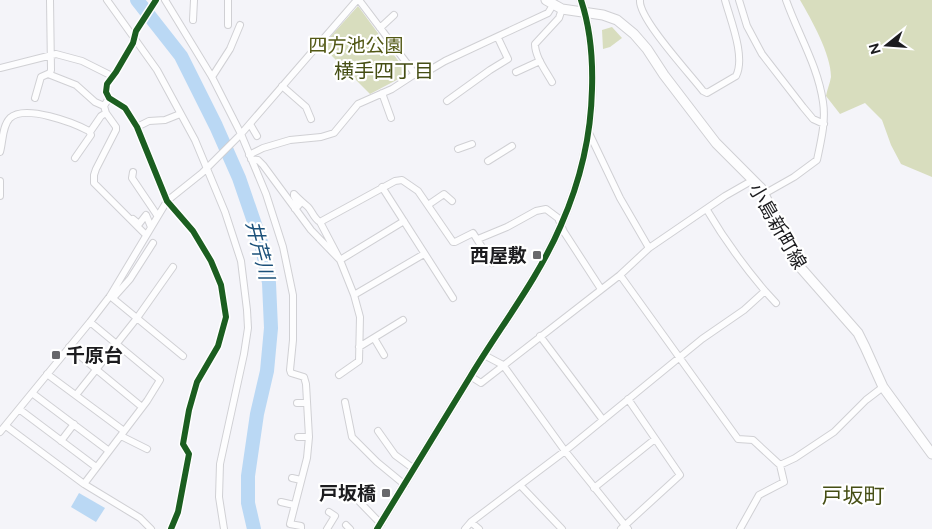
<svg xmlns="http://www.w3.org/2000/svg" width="932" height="529" font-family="Figtree,'Noto Sans JP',sans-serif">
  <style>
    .green { fill: #d8ddbe }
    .water { fill: #bad8f4 }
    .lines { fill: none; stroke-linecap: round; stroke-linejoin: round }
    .river { stroke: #bad8f4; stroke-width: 14 }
    .minor-casing { stroke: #d0d0d4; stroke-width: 8 }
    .tertiary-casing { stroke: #d0d0d4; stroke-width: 9 }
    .secondary-casing { stroke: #d0d0d4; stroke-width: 11 }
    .minor { stroke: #fdfdfe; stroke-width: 6 }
    .tertiary { stroke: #fdfdfe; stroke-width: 8 }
    .secondary { stroke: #fdfdfe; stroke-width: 9 }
    .cycleway-casing { stroke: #fff; stroke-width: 9 }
    .cycleway { stroke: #1b5e20; stroke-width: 6 }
    .poi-dot { fill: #68686b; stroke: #fff; stroke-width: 2 }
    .labels { text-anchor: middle; stroke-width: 4.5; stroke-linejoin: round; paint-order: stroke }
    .park-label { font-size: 19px; fill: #525815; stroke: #fff }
    .street-label { font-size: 19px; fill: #1c1c1f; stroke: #fff }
    .poi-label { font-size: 19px; font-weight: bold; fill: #1c1c1f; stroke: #fff; text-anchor: end }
    .neighbourhood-label { font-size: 20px; fill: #454e14; stroke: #fff }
    .water-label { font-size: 20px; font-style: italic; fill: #1c517a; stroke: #fff }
    .quarter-label { font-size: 21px; fill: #454e14; stroke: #fff }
  </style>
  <rect width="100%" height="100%" fill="#f4f4f9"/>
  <path class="green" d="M800 0H932V177L901 164 891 145 882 120 865 103 840 114 826 96C827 90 830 83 831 77 831 54 811 19 800 0Z
    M358 6 408 74 370 94 322 46Z
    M612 27 622 38 610 47 603 49 602 30Z"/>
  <path class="water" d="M79 493 105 508 96 522 71 507Z"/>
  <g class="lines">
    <path class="river" d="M137 0 181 56 216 126 239 178 261 242 269 283 271 328 267 371 257 414 248 476V503L254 529"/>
    <defs>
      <path id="minor" d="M107 0 157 70 195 140 225 212 241 261 247 310 248 328 244 354 220 464 219 497 224 529
        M156 0 136 31 133 43 116 72 107 84 106 92 109 98 125 108 137 127 167 201 193 231 211 261 221 285 226 317 218 346 197 382 189 410 183 444 189 454 178 512 171 529
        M165 0 212 77 241 134 266 194 283 247 293 295V340L290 370 291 373 304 377 306 384 309 437 307 458 290 524 301 526V529
        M640 0C638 18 690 74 703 91L707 93 736 76C746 57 730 19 725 0
        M739 0 747 26 762 54 803 107 813 119 824 124
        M193 20 194 0
        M228 25V0
        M380 28 394 15
        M0 68 56 54 82 61 112 76
        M516 72 540 61
        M48 74 76 85 95 102 104 106
        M212 77 230 49 240 25
        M418 77 445 61 548 13 553 5
        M552 82C546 71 535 57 535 44L559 18 562 9
        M282 86 306 107 311 119
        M382 93 391 118
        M35 98 41 77 50 73 51 70 50 0
        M109 98 104 106 106 113 116 127V130L96 169 94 175V183L146 235
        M447 101 490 70 508 59 498 38
        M250 124 257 136
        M137 127 149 121 165 120 180 114
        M90 132 101 116 106 113
        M589 133 620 198 649 248
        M458 149 472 144
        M0 152C3 142 2 126 10 118 25 104 74 123 89 131L91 135 75 158
        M249 155 263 148 290 140 321 137 334 133 358 104 392 89 415 74 359 0
        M251 159 258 160 263 165 311 230 340 260 354 295 360 317 359 361 339 375
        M488 161 512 146
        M133 172 132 178 157 215
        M0 181V196
        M382 187 453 298
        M764 194 794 177 817 160C821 141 826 121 823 102 818 66 798 34 786 0
        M428 205 444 194 452 201
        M295 209 299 205 294 196V194C298 198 302 202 307 206 312 210 313 218 320 222
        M707 210C724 239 743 265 765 291
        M133 219 139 224 146 215 151 227
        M404 221 340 260 320 222 395 181 402 180 418 191 453 242H455L473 233 492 263
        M478 239 507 227 536 211 546 209 558 218 564 232 601 289
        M620 275 738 439 753 440 780 465 784 482 759 495 740 529
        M354 295 424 254
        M110 296 183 356
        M113 298 130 279 153 243
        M540 336 603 420
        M374 338 384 355
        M69 347 142 407
        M359 347 403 320
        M484 355 503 365 565 451 628 529
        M47 374 124 431
        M470 376 481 383 620 275 649 248 725 196 753 180
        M32 393 109 451
        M76 395 137 318 173 267
        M345 402 352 437 377 462 405 485
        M297 403H307
        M19 409 96 467
        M6 426 84 484 140 518 151 529
        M378 431 395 455 414 469
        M0 432 90 322 110 296 167 201 202 173 241 134 357 0
        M121 436 147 449
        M298 437H309
        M61 441 74 424
        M780 465 795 458 834 432 866 400 883 387
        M292 478 301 480
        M84 484 147 401 160 380 90 322
        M520 485 562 529
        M594 488 655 439
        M350 492 381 524
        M281 502 294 505
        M471 522 479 529
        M346 525 350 529
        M327 529 335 516 329 512
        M465 529 471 522 565 451 702 339 744 310 765 291 776 303
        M621 529 680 475 628 399"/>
      <path id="tertiary" d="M377 529C408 479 439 428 470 377 500 327 538 279 561 225 580 182 591 136 592 89 593 58 591 30 581 0"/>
      <path id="secondary" d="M546 0 562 9 603 15 617 20 634 34 647 49 664 75 716 143 761 188 800 267 858 333 865 347 883 387 932 454"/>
    </defs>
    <use href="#minor" class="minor-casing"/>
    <use href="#tertiary" class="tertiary-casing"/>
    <use href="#secondary" class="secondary-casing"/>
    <use href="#minor" class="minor"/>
    <use href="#tertiary" class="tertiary"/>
    <use href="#secondary" class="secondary"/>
    <defs>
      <path id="cycleway" d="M156 0 136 31 133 43 116 72 107 84 106 92 109 98 125 108 137 127 167 201 193 231 211 261 221 285 226 317 218 346 197 382 189 410 183 444 189 454 178 512 171 529
        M377 529C408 479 439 428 470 377 500 327 538 279 561 225 580 182 591 136 592 89 593 58 591 30 581 0"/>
    </defs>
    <use href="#cycleway" class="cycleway-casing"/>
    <use href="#cycleway" class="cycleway"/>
  </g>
  <g class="poi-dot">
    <rect x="532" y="250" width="10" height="10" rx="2.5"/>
    <rect x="51" y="350" width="10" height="10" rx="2.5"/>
    <rect x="381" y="488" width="10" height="10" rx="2.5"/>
  </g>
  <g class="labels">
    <g class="park-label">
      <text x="356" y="52">四方池公園</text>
    </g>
    <g class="street-label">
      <text transform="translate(778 226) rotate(60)" y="7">小島新町線</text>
    </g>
    <g class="poi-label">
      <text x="527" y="262">西屋敷</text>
      <text x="66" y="362" text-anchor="start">千原台</text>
      <text x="376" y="500">戸坂橋</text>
    </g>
    <g class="neighbourhood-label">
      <text x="384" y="78">横手四丁目</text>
    </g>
    <g class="water-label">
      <text transform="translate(260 250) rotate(76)" y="7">井芹川</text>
    </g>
    <g class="quarter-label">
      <text x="853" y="503">戸坂町</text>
    </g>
  </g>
  <g transform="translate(887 45) rotate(253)" stroke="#ffffff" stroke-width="4" paint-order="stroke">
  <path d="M0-4L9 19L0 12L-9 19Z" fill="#1c1c1f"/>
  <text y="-8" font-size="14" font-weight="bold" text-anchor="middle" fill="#1c1c1f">N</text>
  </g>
</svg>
